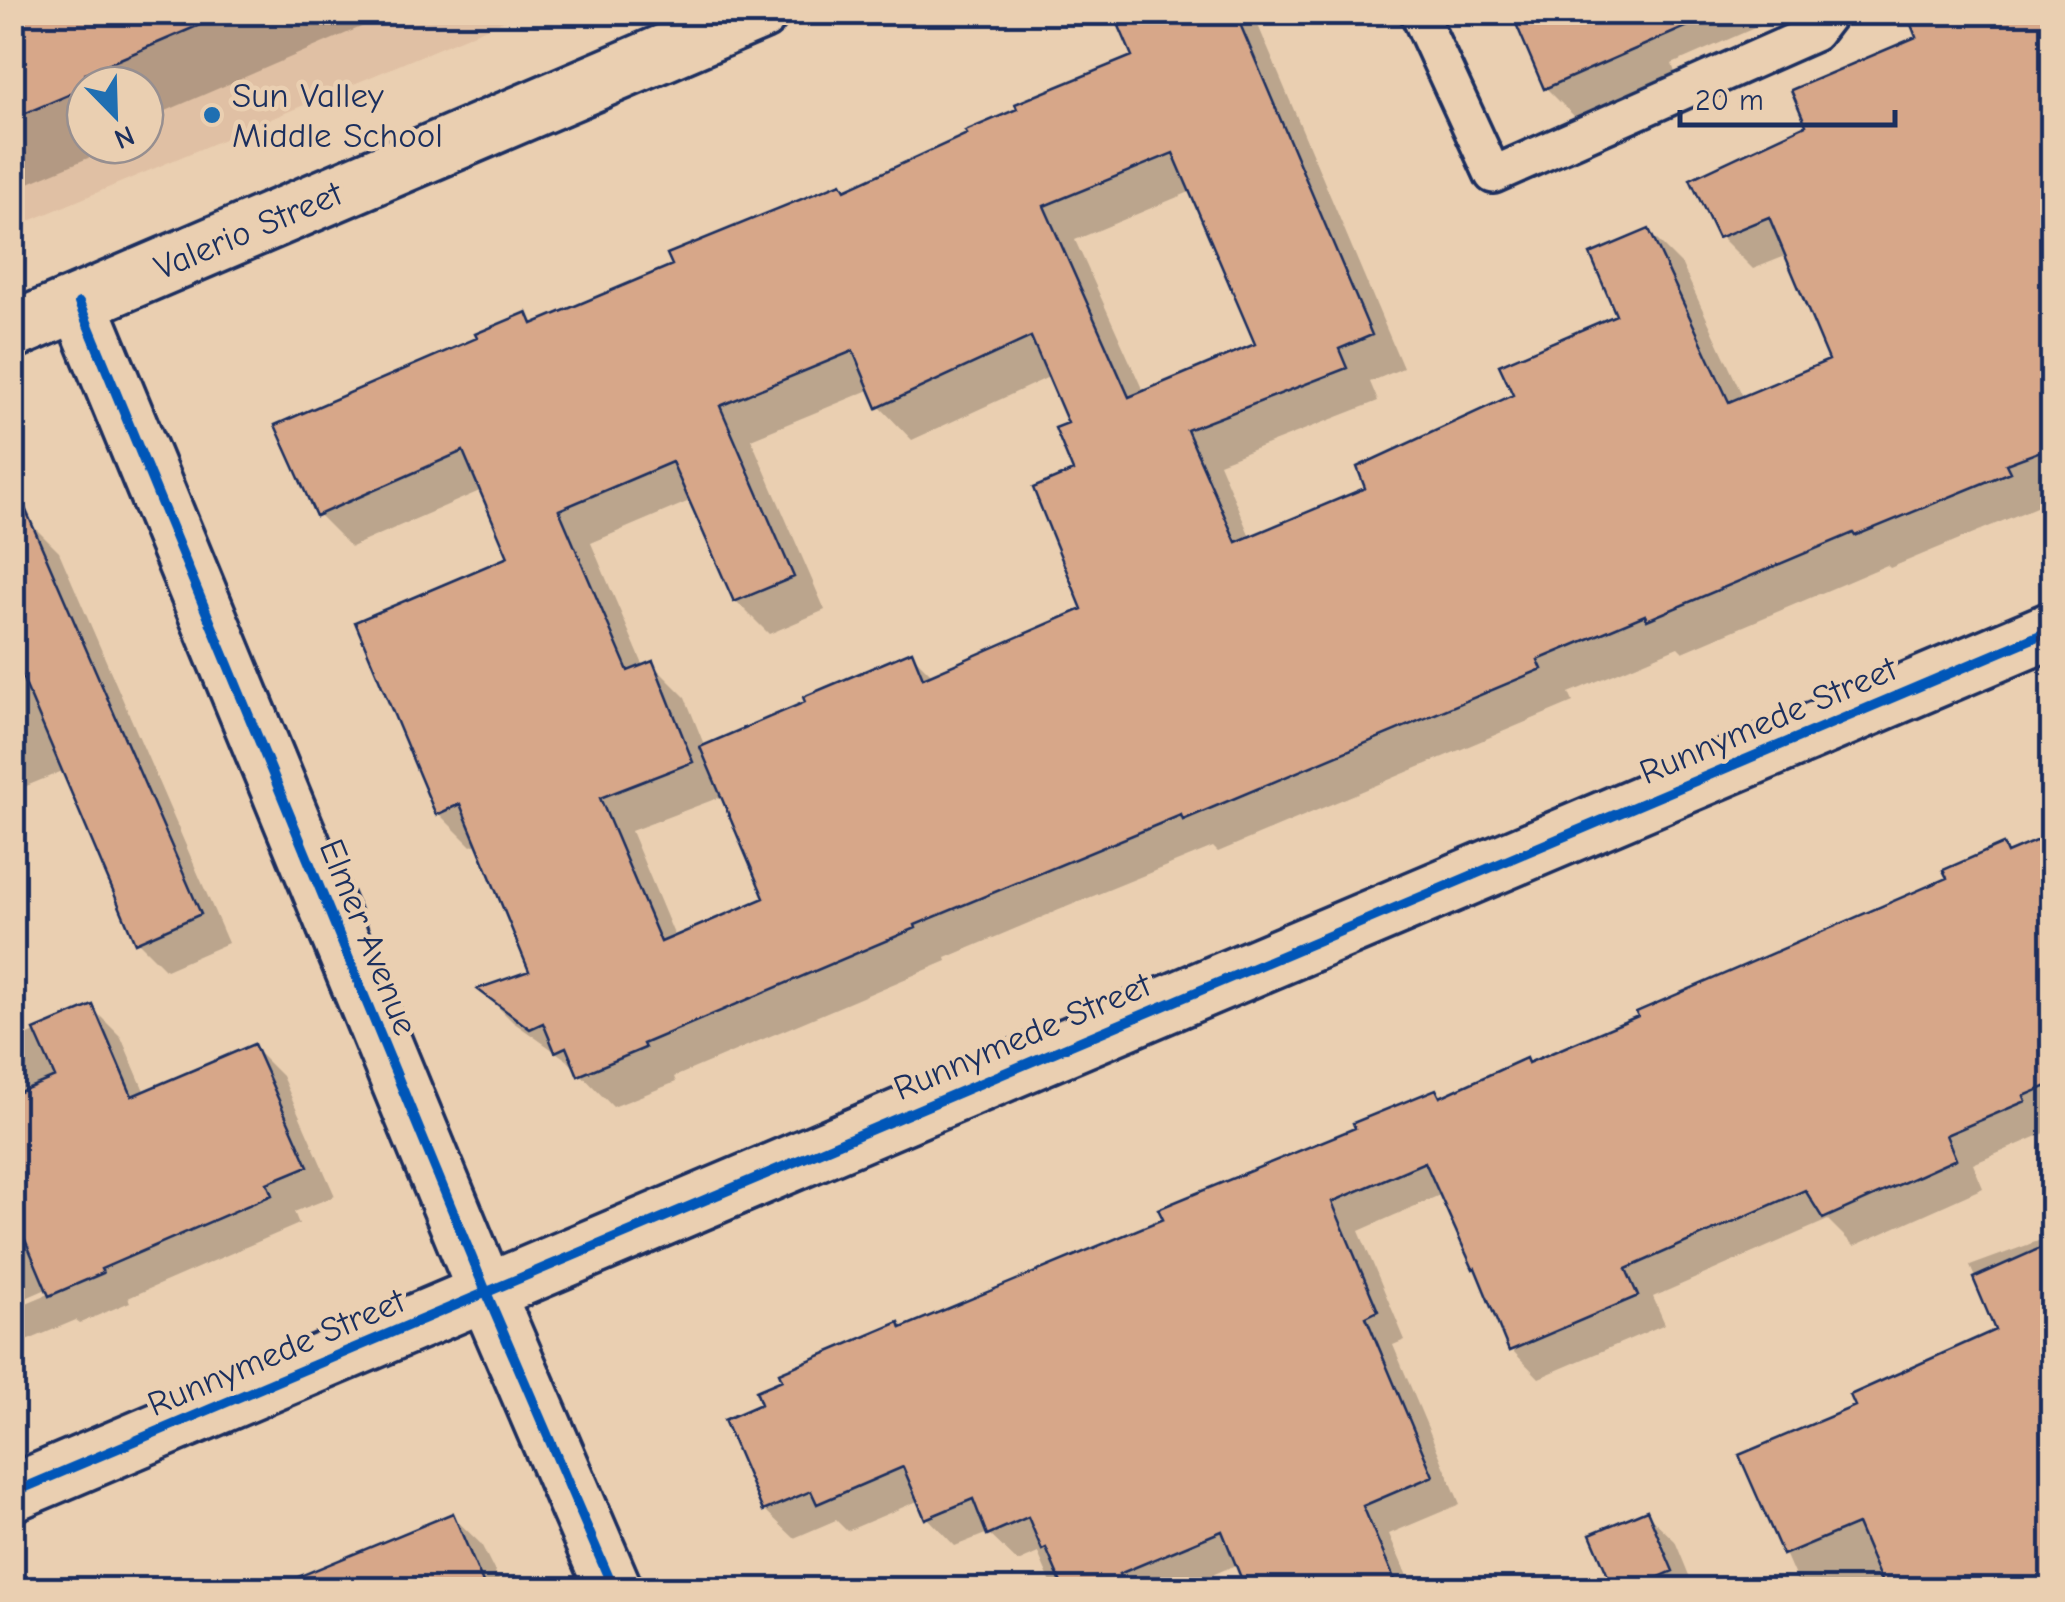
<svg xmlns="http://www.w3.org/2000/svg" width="2065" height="1602" font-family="'Comic Neue',sans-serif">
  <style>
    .built { fill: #e0c0a4; fill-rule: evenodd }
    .shadow { fill: #0003; fill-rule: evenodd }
    .building { fill: #d7a789; stroke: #1b2f5e; stroke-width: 2.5; fill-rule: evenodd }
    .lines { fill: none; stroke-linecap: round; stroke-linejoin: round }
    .service-casing { stroke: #1b2f5e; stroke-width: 42 }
    .minor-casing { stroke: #1b2f5e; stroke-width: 62 }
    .service { stroke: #eacfb1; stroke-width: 35 }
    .minor { stroke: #eacfb1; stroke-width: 55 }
    .cycleway-casing { stroke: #eacfb1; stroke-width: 16 }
    .cycleway { stroke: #0057b8; stroke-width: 10 }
    .poi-dot { fill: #1f6fb2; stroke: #eacfb1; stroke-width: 4 }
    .labels { text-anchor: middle; stroke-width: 9; stroke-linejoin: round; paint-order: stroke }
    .poi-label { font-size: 35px; fill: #1b2f5e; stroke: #eacfb1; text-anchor: start }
    .street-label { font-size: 35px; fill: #1b2f5e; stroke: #eacfb1 }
  </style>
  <rect width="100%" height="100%" fill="#eacfb1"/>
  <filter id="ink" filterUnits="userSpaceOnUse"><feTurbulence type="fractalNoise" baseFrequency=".01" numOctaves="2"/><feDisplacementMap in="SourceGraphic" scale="20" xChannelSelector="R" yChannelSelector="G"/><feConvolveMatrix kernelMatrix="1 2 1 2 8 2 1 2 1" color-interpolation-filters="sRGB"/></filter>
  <g filter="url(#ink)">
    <path class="built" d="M13 13H522L13 228ZM85 85H145V145H85Z"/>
    <path class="shadow" d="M12 12H396L145 120V85H85V145H119L12 190Z
      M1157 12H1249L1255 18 1403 368 1370 382 1378 401 1219 463 1251 539 1368 489 1517 396 1619 317 1649 232 1682 265 1744 399 1833 361 1788 255 1753 269 1720 236 1810 126 1919 38 1909 12H2052V492L2038 497 2041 505 1890 568 1887 565 1683 652 1678 647 1569 693 1573 702 1218 852 1213 847 1059 910 946 958 947 961 674 1077 676 1082 613 1107 567 1060 513 1022 481 990 533 973 477 844 471 846 438 813 511 559 482 490 351 547 318 514 480 339 526 315 536 325 846 192 1135 57ZM1192 191 1258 345 1144 393 1075 240ZM1051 376 1071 424 1085 610 934 677 911 654 705 747 685 697 652 664 644 667 591 543 692 500 736 601 769 634 825 610 751 439 872 389 880 407 912 440ZM723 796 767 900 676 939 631 831Z
      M1514 12H1791L1672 64 1677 78 1579 121 1546 88Z
      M30 523 59 552 228 943 166 970 137 941 65 770 12 792V531Z
      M2052 836V1130L1973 1164 1983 1188 1854 1246 1828 1220 1653 1297 1665 1324 1539 1378 1511 1349 1480 1273 1442 1194 1359 1231 1405 1340 1393 1345 1460 1504 1389 1534 1413 1590H1249L1238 1564 1177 1590H1054L1038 1553 1018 1562 988 1533 955 1546 927 1517 920 1500 847 1531 836 1520 794 1538 765 1510 764 1405 898 1325 903 1330 1166 1221 1436 1092 1443 1099 1529 1065 1950 880 2002 847 2010 855Z
      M92 1008 121 1037 145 1093 253 1047 282 1076 335 1196 294 1212 299 1224 128 1298 130 1302 80 1323 76 1320 12 1347V1309L60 1289 58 1284 12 1304V1042Z
      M2052 1236V1590H1801L1743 1457 1858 1407 1998 1331 1970 1266Z
      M1646 1513 1675 1541 1695 1590H1617Z
      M452 1516 481 1544 504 1590H294Z
      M1488 1575 1503 1590H1454Z"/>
    <path class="building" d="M12 12H230L85 74 90 85H85V88L12 119Z
      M1151 12H1235L1372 335 1339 349 1347 368 1187 430 1236 542 1365 488 1357 467 1513 395 1499 365 1616 315 1590 254 1649 229 1729 402 1829 360 1769 217 1718 238 1690 179 1806 125 1791 90 1916 37 1906 12H2052V447L2006 464 2010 472 1855 536 1853 533 1647 620 1645 615 1538 660 1542 669 1183 820 1181 815 915 925 916 928 643 1044 645 1048 578 1076 566 1047 555 1052 543 1023 530 1029 477 989 529 971 460 804 436 815 355 622 508 557 463 451 316 516 275 425 477 338 475 334 527 312 532 324 672 265 667 254 841 183 845 190 967 134 965 131 1017 109 1015 104 1132 56 1119 26ZM1173 153 1255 344 1129 397 1044 206ZM1031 337 1068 423 1055 428 1073 471 1033 488 1082 609 923 678 912 651 803 697 805 702 700 747 764 898 661 942 600 798 693 762 653 661 628 671 559 510 672 462 734 602 794 577 720 406 853 351 877 408Z
      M1511 12H1720L1544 89Z
      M12 478 201 914 135 943 12 653Z
      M2052 834V1084L2024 1096 2026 1101 1946 1135 1956 1159 1823 1219 1805 1190 1626 1269 1638 1296 1509 1351 1475 1268 1473 1269 1425 1162 1332 1202 1378 1311 1366 1317 1433 1476 1363 1506 1399 1590H1246L1222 1531 1119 1574 1125 1590H1064L1046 1548 1042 1550 1028 1517 987 1535 973 1499 925 1519 903 1467 817 1504 811 1491 763 1511 724 1420 761 1404 756 1391 782 1380 779 1373 899 1322 901 1328 1163 1219 1158 1209 1355 1128 1353 1123 1436 1089 1440 1097 1526 1058 1528 1063 1638 1016 1636 1012 1947 878 1943 870 2003 844 2007 853Z
      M93 1005 132 1096 254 1044 308 1166 267 1183 272 1195 101 1269 103 1273 49 1296 12 1209V1095L55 1077 34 1030Z
      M2052 1243V1590H1885L1857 1524 1783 1555 1739 1455 1855 1406 1850 1395 1995 1330 1973 1278Z
      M1647 1510 1673 1571 1630 1590H1614L1590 1534Z
      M453 1513 486 1590H276V1586Z"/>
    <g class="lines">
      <defs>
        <path id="service" d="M1418 12 1493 175 1814 33 1830 12"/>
        <path id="minor" d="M79 303 486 1292 614 1590
          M12 331 760 12
          M12 1493 2052 630"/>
      </defs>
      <use href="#service" class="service-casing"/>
      <use href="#minor" class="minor-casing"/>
      <use href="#service" class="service"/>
      <use href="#minor" class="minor"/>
      <defs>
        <path id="cycleway" d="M79 303 486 1292 614 1590
          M12 1493 2052 630"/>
      </defs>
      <use href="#cycleway" class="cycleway-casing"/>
      <use href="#cycleway" class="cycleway"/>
    </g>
  </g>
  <circle class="poi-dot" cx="212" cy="115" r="10"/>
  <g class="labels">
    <g class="poi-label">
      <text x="232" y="107">Sun Valley<tspan x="232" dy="40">Middle School</tspan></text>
    </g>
    <g class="street-label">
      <text transform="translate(248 230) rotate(-23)" y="12">Valerio Street</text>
      <text transform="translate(1768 720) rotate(-23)" y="12">Runnymede Street</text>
      <text transform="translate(369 937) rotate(68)" y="12">Elmer Avenue</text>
      <text transform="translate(1022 1036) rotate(-23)" y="12">Runnymede Street</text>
      <text transform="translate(276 1352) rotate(-23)" y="12">Runnymede Street</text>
    </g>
  </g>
  <rect width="2065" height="1602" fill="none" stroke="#eacfb1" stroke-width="50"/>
  <rect x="25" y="25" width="2015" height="1552" fill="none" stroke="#1b2f5e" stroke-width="4" filter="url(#ink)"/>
  <g transform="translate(115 115) rotate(157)"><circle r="48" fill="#eacfb1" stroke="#978f90" stroke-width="2.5"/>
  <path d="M0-8L18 38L0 25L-18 38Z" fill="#1f6fb2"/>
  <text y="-15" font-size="28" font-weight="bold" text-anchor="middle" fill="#1b2f5e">N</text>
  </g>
  <path d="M1680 110v15h215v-15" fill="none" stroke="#1b2f5e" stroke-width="5"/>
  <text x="1695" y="110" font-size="30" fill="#1b2f5e" stroke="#eacfb1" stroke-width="8" paint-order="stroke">20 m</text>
</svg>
